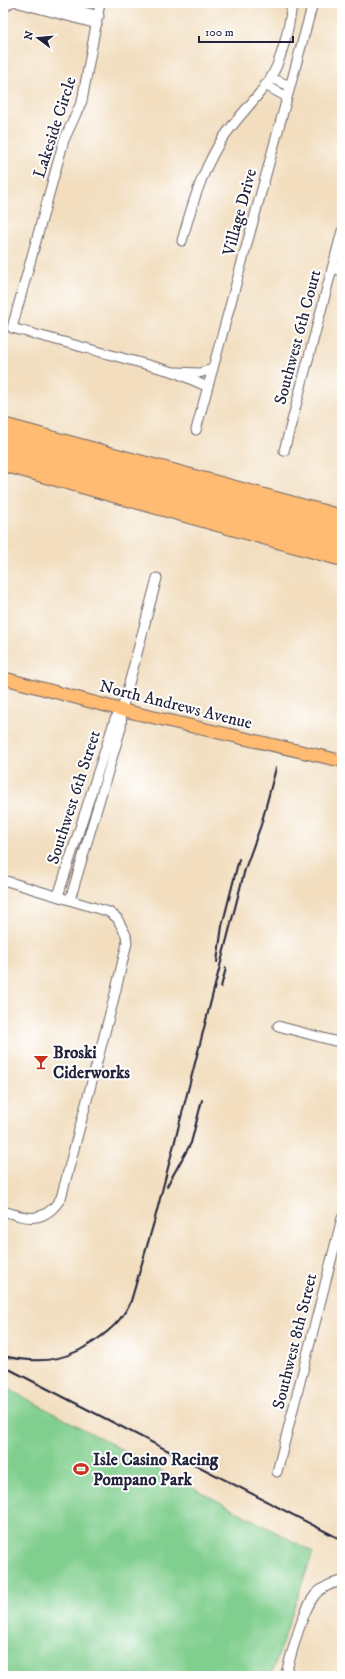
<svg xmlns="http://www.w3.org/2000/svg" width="345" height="1679" font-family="'IM FELL DW Pica',serif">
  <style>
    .green { fill: #81cf8e; stroke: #527864 }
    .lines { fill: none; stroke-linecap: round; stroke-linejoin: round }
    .minor-casing { stroke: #6b6469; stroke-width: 11 }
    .major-casing { stroke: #6b6469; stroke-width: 14 }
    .highway-casing { stroke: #6b6469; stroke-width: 16 }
    .minor { stroke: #fff; stroke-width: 9 }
    .major { stroke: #ffbb71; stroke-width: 12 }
    .highway { stroke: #ffbb71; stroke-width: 14 }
    .rail { stroke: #22223b; stroke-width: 2 }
    .labels { text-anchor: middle; stroke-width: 4; stroke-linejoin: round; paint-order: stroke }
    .street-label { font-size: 17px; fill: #22223b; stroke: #fff }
    .poi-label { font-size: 17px; font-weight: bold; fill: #22223b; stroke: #fff; text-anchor: start }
  </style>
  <rect width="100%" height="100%" fill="#fff"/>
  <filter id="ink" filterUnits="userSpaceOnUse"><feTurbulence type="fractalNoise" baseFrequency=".025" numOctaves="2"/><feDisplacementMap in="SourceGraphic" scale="8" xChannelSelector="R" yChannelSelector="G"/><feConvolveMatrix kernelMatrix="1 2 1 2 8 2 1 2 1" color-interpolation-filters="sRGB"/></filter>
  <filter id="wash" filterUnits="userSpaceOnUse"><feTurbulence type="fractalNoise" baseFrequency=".012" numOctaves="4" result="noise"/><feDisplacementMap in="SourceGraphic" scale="16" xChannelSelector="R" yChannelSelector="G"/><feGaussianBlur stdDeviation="0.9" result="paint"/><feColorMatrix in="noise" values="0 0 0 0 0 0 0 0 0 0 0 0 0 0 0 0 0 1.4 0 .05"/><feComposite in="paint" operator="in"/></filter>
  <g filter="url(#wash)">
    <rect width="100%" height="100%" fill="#f2debf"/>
    <path class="green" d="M3 1386 313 1552 271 1676H3Z"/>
  </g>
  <g filter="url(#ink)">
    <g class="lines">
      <defs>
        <path id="minor" d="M19 3 97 24
          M52 3 99 16
          M100 3 82 101 64 140 12 328 174 372 208 387
          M3 8 10 3
          M271 78 290 86
          M265 85 287 97
          M182 241C191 208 201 174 219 144 233 122 253 103 268 82 281 64 290 25 292 3
          M332 268 342 271
          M177 372 199 373 213 369
          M196 430 313 3
          M284 451 342 231
          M3 880 109 912 117 918 126 935 127 943 113 1002 61 1198C44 1224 28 1219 3 1211
          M58 896 115 719 122 710
          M70 900 121 728 122 710 157 578
          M278 1026 342 1043
          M277 1472 342 1218
          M285 1676C292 1654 301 1613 315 1595 322 1587 332 1583 342 1581"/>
        <path id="major" d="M3 678 122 710 342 761"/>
        <path id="highway" d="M3 425 342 517
          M3 437 342 531
          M3 451 342 545
          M3 464 342 559"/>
      </defs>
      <use href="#minor" class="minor-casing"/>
      <use href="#major" class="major-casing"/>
      <use href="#highway" class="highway-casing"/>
      <use href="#minor" class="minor"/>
      <use href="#major" class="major"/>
      <use href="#highway" class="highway"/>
      <path class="rail" d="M217 962 222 926 239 859
        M221 987 226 968
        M167 1186 191 1143 202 1100
        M3 1356C43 1365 70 1361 103 1335 116 1325 124 1316 131 1301L154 1222 245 869 261 825 276 768
        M3 1366 342 1540"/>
    </g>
  </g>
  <defs>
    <symbol id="bar-bare" viewBox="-9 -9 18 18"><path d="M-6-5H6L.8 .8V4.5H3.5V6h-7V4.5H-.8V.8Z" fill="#c8321e" stroke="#fff" stroke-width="2.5" paint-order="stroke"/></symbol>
    <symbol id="stadium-bare" viewBox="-9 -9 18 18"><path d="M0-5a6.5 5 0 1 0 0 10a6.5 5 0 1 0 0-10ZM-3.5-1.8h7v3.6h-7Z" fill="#c8321e" stroke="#fff" stroke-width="2.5" paint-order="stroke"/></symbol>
  </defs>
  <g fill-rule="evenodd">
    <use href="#bar-bare" x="30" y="1051" width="22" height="22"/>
    <use href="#stadium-bare" x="70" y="1458" width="22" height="22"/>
  </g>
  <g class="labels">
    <g class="street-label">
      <text transform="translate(54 127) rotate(-72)" y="6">Lakeside Circle</text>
      <text transform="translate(239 212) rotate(-75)" y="6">Village Drive</text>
      <text transform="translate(297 337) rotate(-75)" y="6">Southwest 6th Court</text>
      <text transform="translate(176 704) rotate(14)" y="6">North Andrews Avenue</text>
      <text transform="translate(73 797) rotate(-72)" y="6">Southwest 6th Street</text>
      <text transform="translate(294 1341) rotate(-76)" y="6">Southwest 8th Street</text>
    </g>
    <g class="poi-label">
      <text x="53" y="1058">Broski<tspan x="53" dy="20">Ciderworks</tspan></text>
      <text x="93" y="1465">Isle Casino Racing<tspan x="93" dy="20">Pompano Park</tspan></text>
    </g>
  </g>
  <rect width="345" height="1679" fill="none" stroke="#fff" stroke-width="16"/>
  <g transform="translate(38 38) rotate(286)" stroke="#ffffff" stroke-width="3" paint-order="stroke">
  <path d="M0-3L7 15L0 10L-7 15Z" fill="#22223b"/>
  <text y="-6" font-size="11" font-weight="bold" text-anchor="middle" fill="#22223b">N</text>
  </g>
  <path d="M199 36v6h94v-6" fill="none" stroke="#22223b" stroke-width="2"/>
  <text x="205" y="36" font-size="12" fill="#22223b" stroke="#ffffff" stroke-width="3" paint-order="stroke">100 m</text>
</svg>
